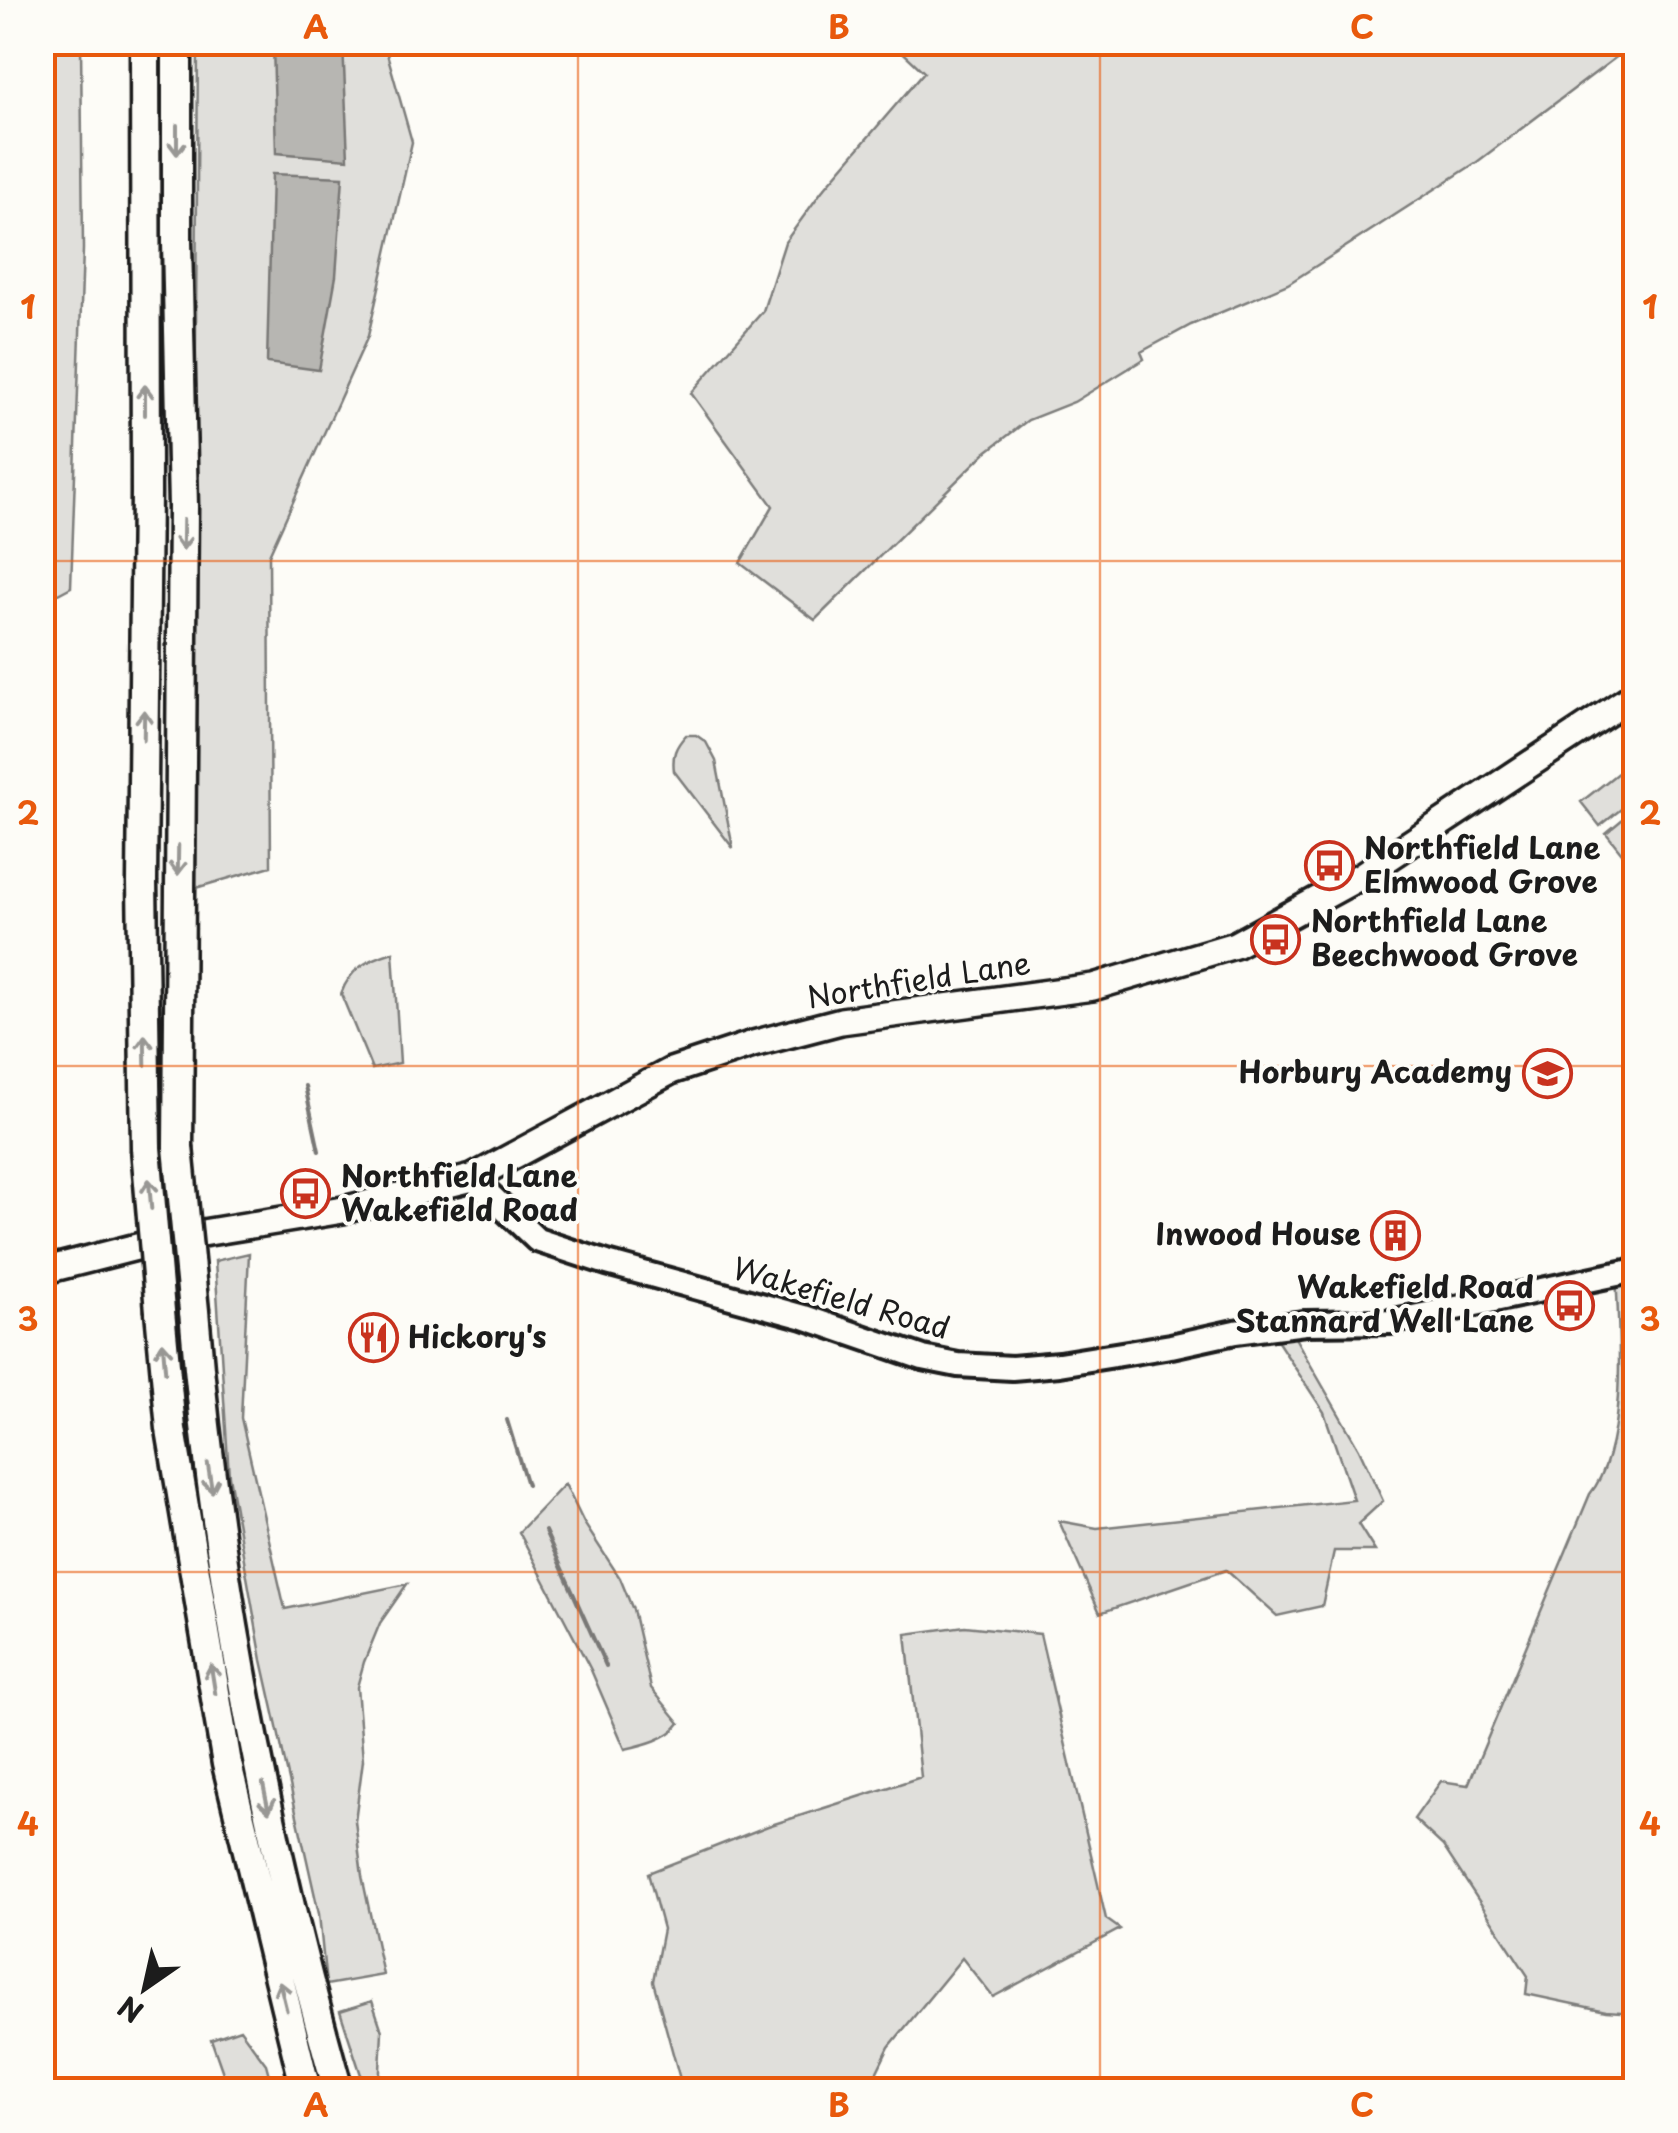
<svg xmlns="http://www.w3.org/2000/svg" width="1678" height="2133" font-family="'Playpen Sans',sans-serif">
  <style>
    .green { fill: #e0dfdb; stroke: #7e7e7c; stroke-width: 2.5 }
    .water { fill: #b7b6b2; stroke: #797876; stroke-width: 2.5 }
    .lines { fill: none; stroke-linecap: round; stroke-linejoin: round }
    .stream { stroke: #797876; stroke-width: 4 }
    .secondary-casing { stroke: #1c1c1c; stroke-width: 30 }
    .trunk-casing { stroke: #1c1c1c; stroke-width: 32 }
    .motorway-casing { stroke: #1c1c1c; stroke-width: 35 }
    .secondary { stroke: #fdfcf7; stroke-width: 22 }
    .trunk { stroke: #fdfcf7; stroke-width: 25 }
    .motorway { stroke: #fdfcf7; stroke-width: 28 }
    .motorway-bridge-casing { stroke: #1c1c1c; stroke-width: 35; stroke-linecap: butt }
    .motorway-bridge { stroke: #fdfcf7; stroke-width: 28 }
    .oneway { stroke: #989794 }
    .grid { fill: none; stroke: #e8590c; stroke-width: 2.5; stroke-opacity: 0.55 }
    .labels { text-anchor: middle; stroke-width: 8; stroke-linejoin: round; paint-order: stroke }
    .poi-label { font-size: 30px; font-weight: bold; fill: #1c1c1c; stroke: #fdfcf7; text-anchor: start }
    .street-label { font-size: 30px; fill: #1c1c1c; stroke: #fdfcf7 }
    .neatline { fill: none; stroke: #e8590c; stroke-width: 4 }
    .grid-label { font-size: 32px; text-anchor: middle; font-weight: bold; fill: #e8590c }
  </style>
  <rect width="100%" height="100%" fill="#fdfcf7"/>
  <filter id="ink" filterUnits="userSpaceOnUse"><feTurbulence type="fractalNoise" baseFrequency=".01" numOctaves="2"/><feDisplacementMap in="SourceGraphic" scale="20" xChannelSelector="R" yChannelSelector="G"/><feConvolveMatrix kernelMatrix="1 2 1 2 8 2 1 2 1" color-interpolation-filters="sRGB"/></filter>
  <g filter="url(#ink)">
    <path class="green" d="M43 42 81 43 83 249 71 587 43 602Z
      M198 43H384L412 142 368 336 269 555 271 866 192 889Z
      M893 43H1635L1477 162 1288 284 1191 325 1141 352 1144 359 1074 402 1028 420 985 453 815 620 740 563 773 506 691 393 763 311 785 242 822 191 924 72Z
      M686 735H696L706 742 716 761 733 848 674 771C672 755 675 747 686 735Z
      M1633 761 1635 798 1600 826 1581 802Z
      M1635 809V848L1625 857 1606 833Z
      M393 952 400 1063 372 1069 341 994C350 968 368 960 393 952Z
      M249 1253 241 1418 285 1609 407 1584 380 1623 364 1662 357 1687 363 1760 355 1821 362 1876 383 1975 326 1985 319 1914 262 1660 229 1476 215 1261Z
      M1635 1270V2013L1606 2011 1526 1994 1528 1976 1443 1846 1414 1819 1441 1781 1468 1785 1590 1494C1628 1447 1619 1334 1616 1274Z
      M1294 1336 1359 1449 1383 1501 1358 1524 1375 1551H1334L1322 1606 1277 1616 1226 1570 1100 1613 1059 1521 1097 1528 1354 1500 1324 1412 1276 1339Z
      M565 1484 584 1523 620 1578 633 1610 651 1688 680 1723C669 1739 643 1745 625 1749L591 1670 519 1532Z
      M965 1626 1040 1634 1106 1919 1120 1929 993 1997 962 1958 889 2047 868 2090H683L653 1981 663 1929 648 1873 768 1826 921 1777 906 1634Z
      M372 2001 382 2031 379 2090H366L340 2011Z
      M240 2029 266 2064 273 2090H229L211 2039Z"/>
    <path class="water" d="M273 43H343L348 159 276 153Z
      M272 174 343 177 336 276 319 370 267 363Z"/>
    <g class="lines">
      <path class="stream" d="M305 1086 319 1151
        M507 1420 527 1485
        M545 1531 606 1666"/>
      <defs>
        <path id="secondary" d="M472 1178 537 1240 607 1263 804 1317 923 1358 958 1365 1012 1368 1059 1364 1171 1346 1235 1332 1305 1323 1390 1322 1636 1270"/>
        <path id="trunk" d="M42 1271 172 1238 343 1210 472 1178 671 1071 753 1044 841 1021 1093 987 1235 945 1361 876 1636 694"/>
        <path id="motorway" d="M145 42 146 493 142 882 146 1148
          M177 42V242L183 507 178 1147
          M160 1311 171 1429 227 1764 306 2090
          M194 1311C215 1574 266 1836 338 2090"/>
      </defs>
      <use href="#secondary" class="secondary-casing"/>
      <use href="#trunk" class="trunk-casing"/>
      <use href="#motorway" class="motorway-casing"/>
      <use href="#secondary" class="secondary"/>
      <use href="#trunk" class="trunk"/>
      <use href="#motorway" class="motorway"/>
      <defs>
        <path id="motorway-bridge" d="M178 1147 194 1311
          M146 1148 160 1311"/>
      </defs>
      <use href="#motorway-bridge" class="motorway-bridge-casing"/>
      <use href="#motorway-bridge" class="motorway-bridge"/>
    </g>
    <defs><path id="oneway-shaft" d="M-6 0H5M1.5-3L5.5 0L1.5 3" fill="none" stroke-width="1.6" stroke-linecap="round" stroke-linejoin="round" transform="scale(2.5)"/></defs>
    <g class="oneway">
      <use href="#oneway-shaft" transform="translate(177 140) rotate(90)"/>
      <use href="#oneway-shaft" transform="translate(145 400) rotate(-90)"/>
      <use href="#oneway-shaft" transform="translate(183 535) rotate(91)"/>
      <use href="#oneway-shaft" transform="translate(144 725) rotate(-89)"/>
      <use href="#oneway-shaft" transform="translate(178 860) rotate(91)"/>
      <use href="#oneway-shaft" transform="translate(145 1050) rotate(-91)"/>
      <use href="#oneway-shaft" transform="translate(150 1194) rotate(-95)"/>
      <use href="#oneway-shaft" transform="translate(164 1357) rotate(-95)"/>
      <use href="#oneway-shaft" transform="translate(210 1478) rotate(81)"/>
      <use href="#oneway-shaft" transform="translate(213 1679) rotate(-99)"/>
      <use href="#oneway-shaft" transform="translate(266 1798) rotate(78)"/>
      <use href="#oneway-shaft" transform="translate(283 1996) rotate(-104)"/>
    </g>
  </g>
  <path class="grid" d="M578 42V2090M1100 42V2090M42 561H1636M42 1066H1636M42 1572H1636"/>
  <defs>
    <symbol id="bus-ring" viewBox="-11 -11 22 22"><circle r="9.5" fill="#fdfcf7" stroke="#c8321e" stroke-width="1.5"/><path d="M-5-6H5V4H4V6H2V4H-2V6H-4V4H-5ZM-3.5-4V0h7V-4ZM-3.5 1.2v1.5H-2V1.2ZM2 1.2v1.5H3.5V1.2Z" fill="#c8321e"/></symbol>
    <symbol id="school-ring" viewBox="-11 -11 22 22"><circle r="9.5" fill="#fdfcf7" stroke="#c8321e" stroke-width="1.5"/><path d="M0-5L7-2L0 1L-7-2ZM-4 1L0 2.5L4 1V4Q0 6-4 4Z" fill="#c8321e"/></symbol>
    <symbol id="building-ring" viewBox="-11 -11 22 22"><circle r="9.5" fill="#fdfcf7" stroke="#c8321e" stroke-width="1.5"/><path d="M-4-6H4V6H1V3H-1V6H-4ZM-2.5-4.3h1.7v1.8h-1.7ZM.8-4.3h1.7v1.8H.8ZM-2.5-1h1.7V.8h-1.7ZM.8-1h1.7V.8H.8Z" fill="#c8321e"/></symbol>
    <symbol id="restaurant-ring" viewBox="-11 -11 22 22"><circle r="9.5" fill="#fdfcf7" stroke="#c8321e" stroke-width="1.5"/><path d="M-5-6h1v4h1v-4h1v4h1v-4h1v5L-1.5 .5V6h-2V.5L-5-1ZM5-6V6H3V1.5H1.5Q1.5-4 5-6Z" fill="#c8321e"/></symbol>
  </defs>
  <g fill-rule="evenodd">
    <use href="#bus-ring" x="1302" y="838" width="55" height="55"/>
    <use href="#bus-ring" x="1248" y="912" width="55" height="55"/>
    <use href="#school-ring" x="1520" y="1046" width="55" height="55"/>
    <use href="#bus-ring" x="278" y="1166" width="55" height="55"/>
    <use href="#building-ring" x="1368" y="1208" width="55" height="55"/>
    <use href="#bus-ring" x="1542" y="1278" width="55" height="55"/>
    <use href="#restaurant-ring" x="346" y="1310" width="55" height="55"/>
  </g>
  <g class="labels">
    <g class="poi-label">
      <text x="1364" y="859">Northfield Lane<tspan x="1364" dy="34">Elmwood Grove</tspan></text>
      <text x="1311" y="932">Northfield Lane<tspan x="1311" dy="34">Beechwood Grove</tspan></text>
      <text x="1512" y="1083" text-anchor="end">Horbury Academy</text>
      <text x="341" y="1187">Northfield Lane<tspan x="341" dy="34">Wakefield Road</tspan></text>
      <text x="1361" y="1245" text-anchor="end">Inwood House</text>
      <text x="1534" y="1298" text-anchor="end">Wakefield Road<tspan x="1534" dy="34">Stannard Well Lane</tspan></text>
      <text x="408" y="1348">Hickory's</text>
    </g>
    <g class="street-label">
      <text transform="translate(919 981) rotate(-9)" y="10">Northfield Lane</text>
      <text transform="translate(841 1299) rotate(16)" y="10">Wakefield Road</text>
    </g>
  </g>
  <rect width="1678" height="2133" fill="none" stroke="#fdfcf7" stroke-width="110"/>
  <g transform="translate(145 1988) rotate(214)" stroke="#fdfcf7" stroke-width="8" paint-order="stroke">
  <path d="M0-8L18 38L0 25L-18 38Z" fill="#1c1c1c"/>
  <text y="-15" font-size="28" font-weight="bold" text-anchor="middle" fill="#1c1c1c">N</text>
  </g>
  <rect x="55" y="55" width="1568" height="2023" class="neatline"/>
  <g class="grid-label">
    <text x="316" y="39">A</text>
    <text x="839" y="39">B</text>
    <text x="1362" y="39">C</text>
    <text x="28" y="319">1</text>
    <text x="1650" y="319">1</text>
    <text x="28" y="825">2</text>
    <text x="1650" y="825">2</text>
    <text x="28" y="1331">3</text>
    <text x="1650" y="1331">3</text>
    <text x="28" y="1836">4</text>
    <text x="1650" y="1836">4</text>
    <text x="316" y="2117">A</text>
    <text x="839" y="2117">B</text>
    <text x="1362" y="2117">C</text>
  </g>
</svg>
